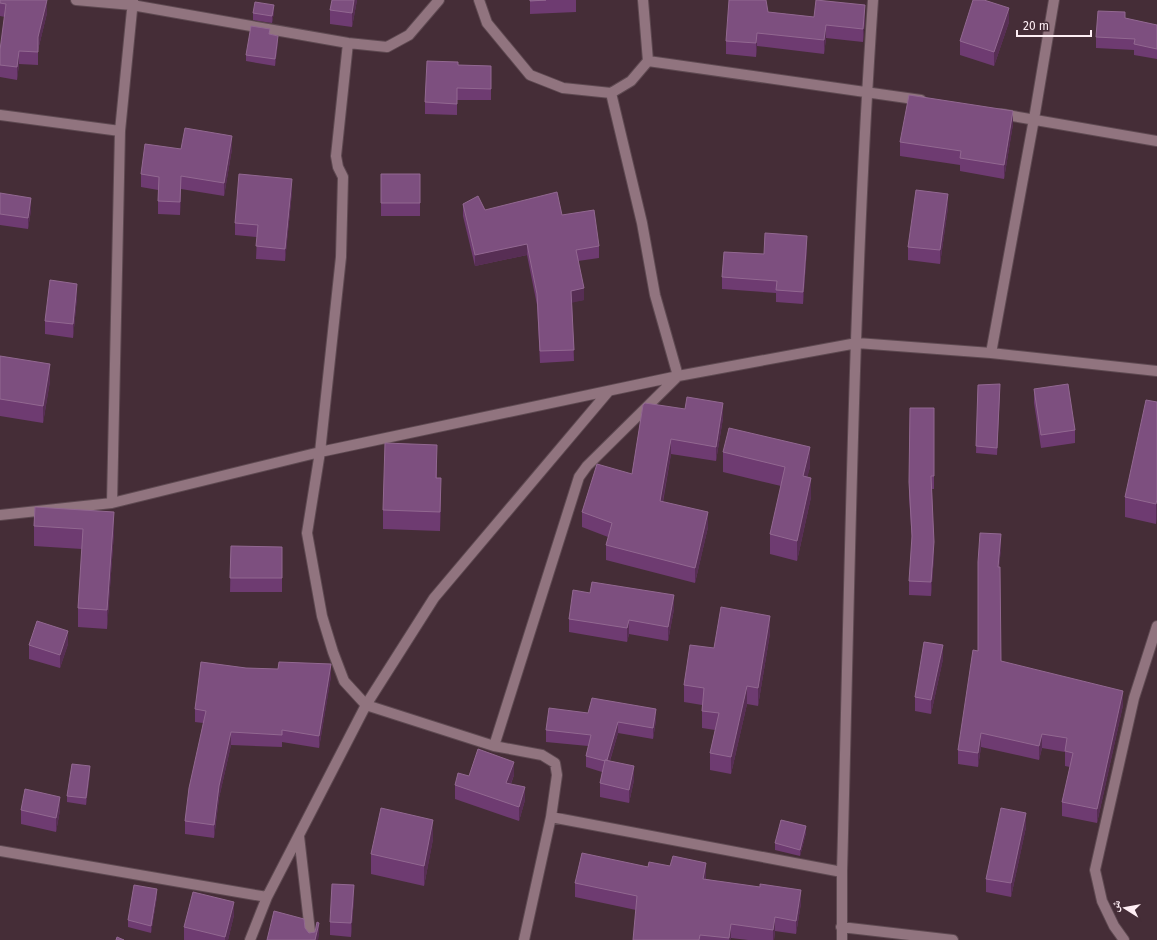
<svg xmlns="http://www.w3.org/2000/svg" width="1157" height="940" font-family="'Fira Sans','Noto Naskh Arabic',sans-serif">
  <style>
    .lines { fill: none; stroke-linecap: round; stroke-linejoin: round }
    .street-casing { stroke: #5e4951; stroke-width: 12 }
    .street { stroke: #91747f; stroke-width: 10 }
    .wall { fill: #6e3b71 }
    .shaded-wall { fill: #572e54 }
    .building { fill: #7d4f7f; stroke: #926891 }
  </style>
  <rect width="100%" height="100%" fill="#452d37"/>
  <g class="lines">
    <defs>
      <path id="street" d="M76 0 132 5 348 43 387 47 409 35 439 0
        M479 0 487 23 530 75 563 88 611 93
        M643 0 648 61
        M348 43 336 156 338 167 343 177 341 257 320 452 307 533 322 616 333 652 344 681 366 705 494 746 542 755 555 763 557 775 551 817 524 940
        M1001 114 1157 141
        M0 115 120 131
        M991 353 1034 119 1054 0
        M112 503 120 131 133 0
        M0 515 112 503 320 452 678 376 857 343 991 353 1157 371
        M494 746 579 477 587 466 678 376 655 295 642 223 611 93 631 81 648 61 921 100
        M551 817 842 872
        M299 836 311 940
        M0 851 267 897
        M841 927 953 940
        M250 940 267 897 366 705 434 598 608 392
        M842 940V872C850 581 853 290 873 0
        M1124 940 1114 926 1102 901 1095 870 1134 698 1157 626"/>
    </defs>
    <use href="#street" class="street-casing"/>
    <use href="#street" class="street"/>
  </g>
  <path class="wall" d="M0 0 47 13 38 50V65L19 64 17 80 0 77V50L5 17 0 16Z
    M332 0H357L352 27 330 24V10Z
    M530 0H576V12L530 14Z
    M274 12 272 23 253 20V13Z
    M768 12 814 17 865 19 863 42 826 38 824 54 757 46 756 57 726 54V41Z
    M1125 18 1157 25V59L1134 55V50L1096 48V37Z
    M1009 22 994 66 960 55V41Z
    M270 34 278 42 275 66 246 61V55Z
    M458 65 491 66V100H457V115L425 114V102Z
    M1013 124 1004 179 960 171V165L900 156V142Z
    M181 149H232L224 196 181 189 180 215 158 214V190L141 187V174Z
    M381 174H420V216H381Z
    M292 192 285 261 256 259 257 237 235 235V223Z
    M0 193 31 210 28 229 0 225Z
    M463 204 485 210 562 215 599 246V258L578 261 584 300 572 302 574 361 540 363 537 305 527 255 475 266 463 216Z
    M948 207 940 264 908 260V247Z
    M807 248 803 304 776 302V293L722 289V277L764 254Z
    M77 297 73 338 45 334V321Z
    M0 356 50 381 43 423 0 416Z
    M978 385 1000 391 997 455 976 453Z
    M1034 389 1075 430V443L1041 448 1034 403Z
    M1157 402 1156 524 1125 517V497Z
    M643 405 723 418 716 461 671 454 663 502 708 527 695 583 606 560V545L608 537 582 527V512L632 474Z
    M910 408H934V489H932L934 556 931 596 909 595V581L912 542 909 496Z
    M723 452 810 467 807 477 811 497 797 561 770 554V534L781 486 723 472Z
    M437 465V478L441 497 440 531 383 529V510Z
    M35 507 114 532 107 629 78 627V608L82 549 34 546V526Z
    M231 546 282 547V592H230Z
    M1001 548 999 567 1001 661 1123 705 1097 823 1062 816V802L1070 767 1065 766V752L1042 748 1039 760 981 747 978 767 958 764V750L978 651Z
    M674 609 668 641 629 634 627 642 569 632V619Z
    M770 633 758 706 747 704 731 774 710 770V753L715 730 702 728V705L684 702V685L714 648Z
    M68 644 60 668 29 659V645Z
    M943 659 931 714 915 711V697Z
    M246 668 331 676 319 748 282 742V747L231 745 219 798 214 838 185 834V821L203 723 195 722V709Z
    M588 713 656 720 653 739 618 733 610 761 634 780 629 803 600 797V783L602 772 586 767V756L588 746 546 742V730Z
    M90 773 86 805 67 802V796Z
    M514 775 511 784 525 800 519 821 455 799V785Z
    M21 810H60L56 832 21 824Z
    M1026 827 1011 897 986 892V879Z
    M806 833 800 856 775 850V843Z
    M433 839 424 886 371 874V854Z
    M648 867 706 877V879L801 903 796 934 775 931 774 940H748L731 938 730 940H633L636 910 575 897V883Z
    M157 896 151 933 128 927V920Z
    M354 898 351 937 330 935V922Z
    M234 915 228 940H184V927Z"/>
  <path class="shaded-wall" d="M47 0V13L38 50V65V37Z
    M354 0H357L352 27V13Z
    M274 5V12L272 23V16Z
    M865 5V19L863 42V29Z
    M1009 8V22L994 66V52Z
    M826 25V38L824 54V40Z
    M757 33V46L756 57V43Z
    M278 36V42L275 66V59Z
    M19 51V64L17 80V67Z
    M1013 111V124L1004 179V165Z
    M232 136V149L224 196V183Z
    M181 176V189L180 215V202Z
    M292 179V192L285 261V249Z
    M948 194V207L940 264V250Z
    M31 198V210L28 229V218Z
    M807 236V248L803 304V292Z
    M527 244V255L475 266V255Z
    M77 284V297L73 338V324Z
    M584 288V300L571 303V291Z
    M50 364V381L43 423V406Z
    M1000 384V391L997 455V448Z
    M723 403V418L716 461V447Z
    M671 439V454L660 516V501Z
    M810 447V467L803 495V476Z
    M441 478V497L440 531V512Z
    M811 478V497L797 561V541Z
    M1157 499V519L1156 524V504Z
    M114 512V532L107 629V610Z
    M708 512V527L695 583V568Z
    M1001 534V548L998 581V567Z
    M934 542V556L931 596V582Z
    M674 595V609L668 641V627Z
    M770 616V633L758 706V688Z
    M629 620V634L627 642V628Z
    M68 631V644L60 668V655Z
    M943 645V659L931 714V700Z
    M331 664V676L319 748V736Z
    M747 686V704L731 774V757Z
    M1123 691V705L1097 823V809Z
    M656 709V720L653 739V728Z
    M618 722V733L606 773V762Z
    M231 732V745L219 798 214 838V825L219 786Z
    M981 733V747L978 767V753Z
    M1042 734V748L1039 760V746Z
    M514 762V775L506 796V783Z
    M90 766V773L86 805V798Z
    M634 766V780L629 803V790Z
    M525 787V800L519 821V807Z
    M60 797V810L56 832V818Z
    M1026 813V827L1011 897V883Z
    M433 820V839L424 886V866Z
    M806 826V833L800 856V850Z
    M706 863V877L703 893V879Z
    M354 885V898L351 937V923Z
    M157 889V896L151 933V926Z
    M801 890V903L796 934V921Z
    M234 902V915L228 940H225V937Z
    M775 917V931L774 940H773V930Z
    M319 923V936L318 940H315Z
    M731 924V938L730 940H729Z"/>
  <path class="building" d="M0 0H47L38 37V52L19 51 17 67 0 65V50L6 4 0 3Z
    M332 0H354L352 13 330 10Z
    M530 0H546L530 1Z
    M729 0H766L768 12 814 17 816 0 865 5 863 29 826 25 824 40 757 33 756 43 726 41Z
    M973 0H984L1009 8 994 52 960 41Z
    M255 2 274 5 272 16 253 13Z
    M1098 11 1125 12V18L1157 25V49L1134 44 1135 39 1096 37Z
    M251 26 270 29 269 34 278 36 275 59 246 55Z
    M427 61 458 62V65L491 66V89L457 88V104L425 102Z
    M909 95 1013 111 1004 165 960 158 961 151 900 142Z
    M185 128 232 136 224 183 181 176 180 202 158 201 159 177 141 174 145 144 181 149Z
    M239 174 292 179 285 249 256 246 258 225 235 223Z
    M381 174H420V203H381Z
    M916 190 948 194 940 250 908 247Z
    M557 192 562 215 594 210 599 246 576 250 584 288 571 291 574 350 540 351 537 294 527 244 475 255 463 204 478 196 485 210Z
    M0 193 31 198 28 218 0 214Z
    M765 233 807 236 803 292 776 290 777 281 722 277 724 252 764 254Z
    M50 280 77 284 73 324 45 321Z
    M0 356 50 364 43 406 0 399Z
    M1000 384 997 448 976 446 978 385Z
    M1068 384 1075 430 1041 435 1034 389Z
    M687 397 723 403 716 447 671 439 660 501 708 512 695 568 606 545 612 523 582 512 597 464 632 474 643 405 645 403 685 409Z
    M1146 400 1157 402V499L1156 504 1125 497Z
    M910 408H934V476H931L934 542 931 582 909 581 912 536 909 482Z
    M729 428 810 447 803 476 811 478 797 541 770 534 785 467 723 452Z
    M385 443 437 445 436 478H441L440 512 383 510Z
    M35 507 114 512 107 610 78 608 83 529 34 526Z
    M980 533 1001 534 998 567H1000L1001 661 1123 691 1097 809 1062 802 1073 753 1065 751 1067 738 1042 734 1039 746 981 733 978 753 958 750 973 650 978 651V562Z
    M231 546 282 547V578H230Z
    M592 582 674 595 668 627 629 620 627 628 569 619 573 590 590 593Z
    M721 607 770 616 758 688 747 686 731 757 710 753 719 713 702 711 704 688 684 685 690 645 714 648Z
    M37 621 68 631 60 655 29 645Z
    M924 642 943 645 931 700 915 697Z
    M201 662 246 668 278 669 279 662 331 664 319 736 282 730V735L231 732 219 786 214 825 185 821 189 788 206 711 195 709Z
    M592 698 656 709 653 728 618 722 607 760H605V761L586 756 591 735 546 730 549 708 588 713Z
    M478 749 514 762 506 783 525 787 519 807 455 785 458 773 469 776Z
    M605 760 634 766 629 790 600 783Z
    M72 764 90 766 86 798 67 796Z
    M25 789 60 797 56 818 21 810Z
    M381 808 433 820 424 866 371 854Z
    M1001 808 1026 813 1011 883 986 879Z
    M781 820 806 826 800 850 775 843Z
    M582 853 648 867 649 862 670 866 673 856 706 863 703 879 760 887V884L801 890 796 921 775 917 773 930 731 924 729 938 700 935 699 940H633L637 896 575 883Z
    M332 884 354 885 351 923 330 922Z
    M134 885 157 889 151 926 128 920Z
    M193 892 234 902 225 937 184 927Z
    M274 911 304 919 305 928 309 933 315 932 317 922 319 923 315 940H267Z
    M117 937 124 940H116Z"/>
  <g transform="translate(1125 908) rotate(281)" stroke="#452d37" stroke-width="3" paint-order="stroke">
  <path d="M0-3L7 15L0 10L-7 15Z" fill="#feeef4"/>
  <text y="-6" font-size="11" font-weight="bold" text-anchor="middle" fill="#feeef4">ش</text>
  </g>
  <path d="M1017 30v6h74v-6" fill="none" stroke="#feeef4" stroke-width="2"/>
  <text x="1023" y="30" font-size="12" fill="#feeef4" stroke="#452d37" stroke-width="3" paint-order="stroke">20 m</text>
</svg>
